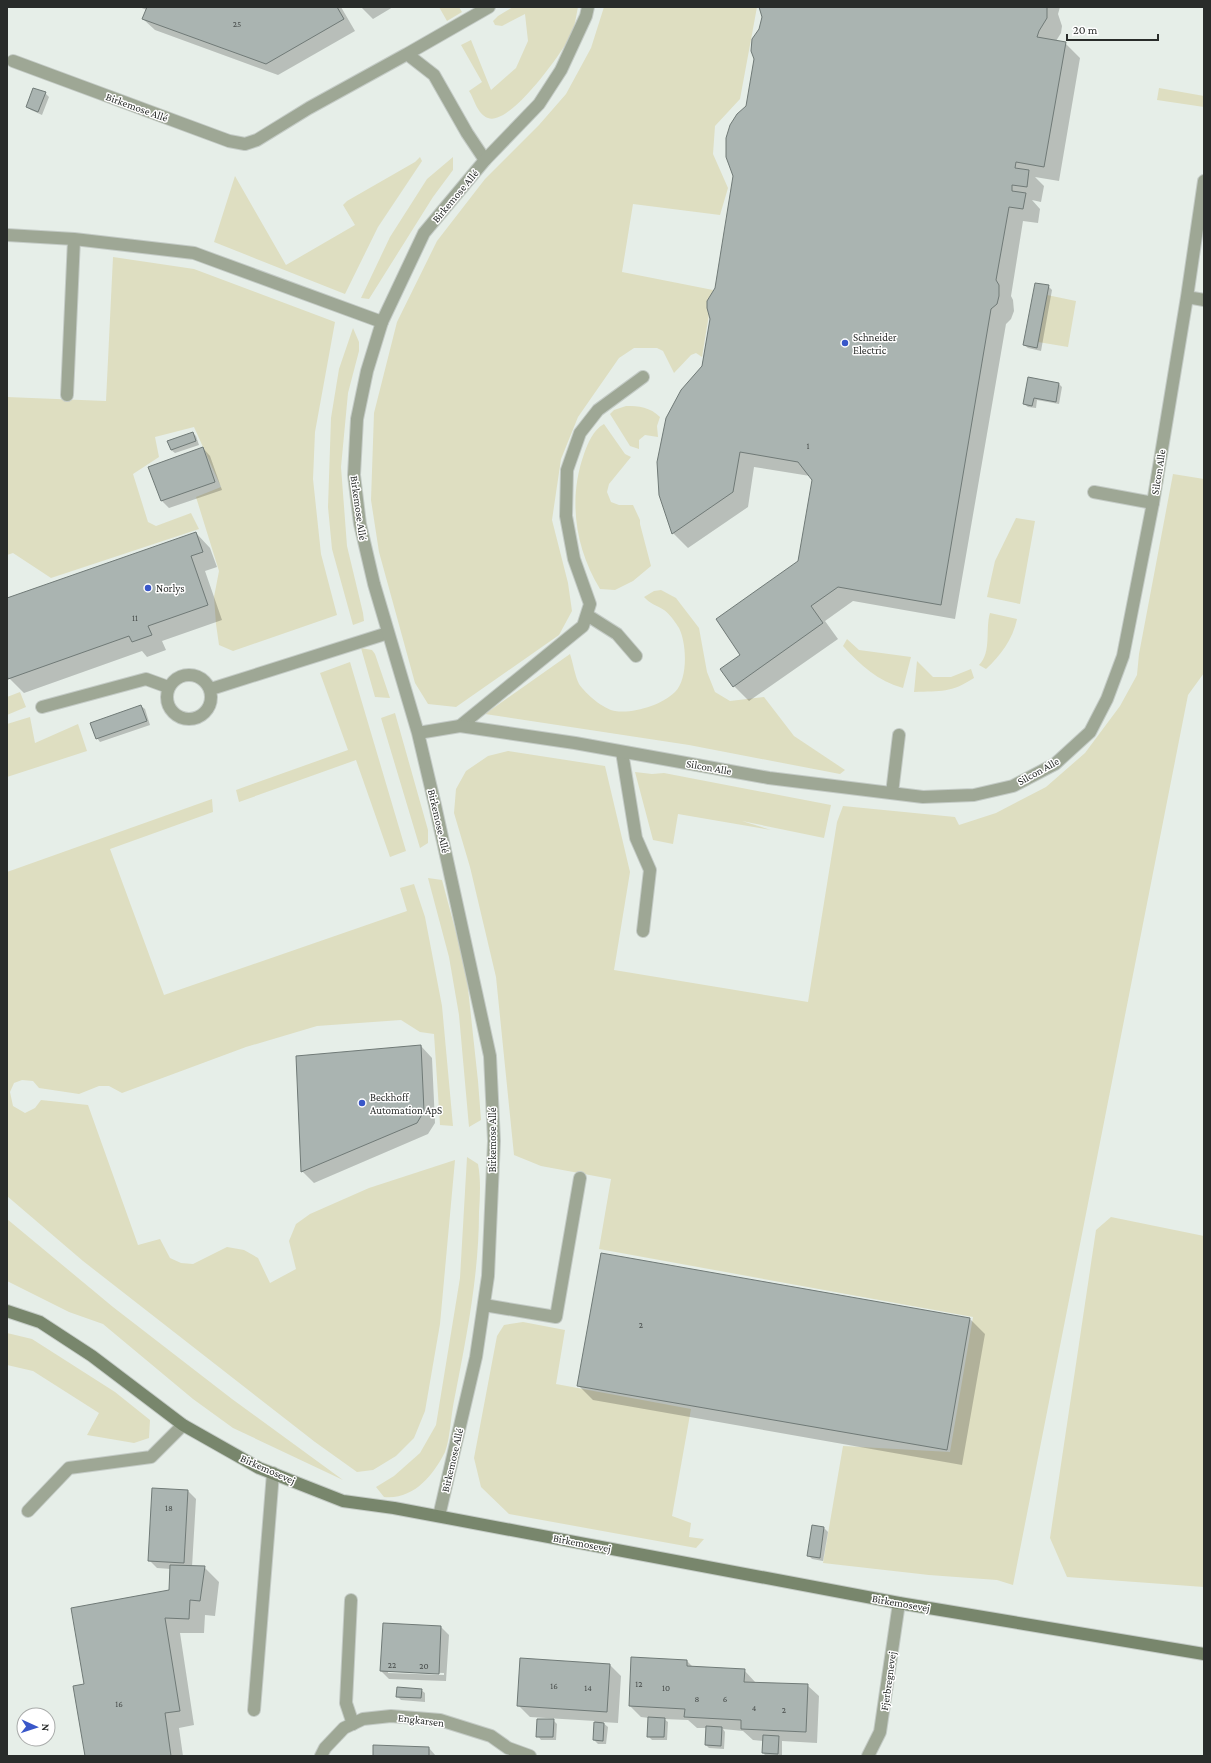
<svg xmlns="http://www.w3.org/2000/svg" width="1211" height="1763" font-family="'Crimson Pro',serif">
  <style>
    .green { fill: #dedec1 }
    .shadow { fill: #0003; fill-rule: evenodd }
    .building { fill: #aab4b1; stroke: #707a77 }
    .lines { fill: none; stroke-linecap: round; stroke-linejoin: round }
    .lane-casing { stroke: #c4cbc6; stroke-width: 14 }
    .street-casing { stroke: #c4cbc6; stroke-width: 14 }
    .secondary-casing { stroke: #c4cbc6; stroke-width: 14 }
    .lane { stroke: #9ea795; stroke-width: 12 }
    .street { stroke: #9ea795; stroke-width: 12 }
    .secondary { stroke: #78866c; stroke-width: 12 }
    .poi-dot { fill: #3957c9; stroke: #fff; stroke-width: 1.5 }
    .labels { text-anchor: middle; stroke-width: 3; stroke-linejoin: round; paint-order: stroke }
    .number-label { font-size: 9px; fill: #494e4c }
    .street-label { font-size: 11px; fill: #292c2a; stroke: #fff }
    .poi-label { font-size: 11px; fill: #292c2a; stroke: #fff; text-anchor: start }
  </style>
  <rect width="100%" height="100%" fill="#e6eee8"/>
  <path class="green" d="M439 7H459L462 12 447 21Z
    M513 7H578C576 16 575 28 570 37 560 55 510 126 488 118 477 114 475 100 469 91L482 82 461 45 471 40 491 90 516 68 528 41 525 14 502 26 495 25 493 21 498 16Z
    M604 7H757L740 99 715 126 713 154 728 188 720 215 633 204 622 272 713 290 702 357 696 353 691 355 674 373 663 351 657 348H634L619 358 578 417 561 459 552 520 568 583 572 611 559 635 456 707 428 704 415 683 379 552 371 500 374 413 397 322 437 241 485 179 539 125 566 94 591 48Z
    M1159 88 1204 96V107L1157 100Z
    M420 157 422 161 378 227 345 294 214 242 235 176 286 265 355 225 343 205 347 201 415 162Z
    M453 157V170L433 197 369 299 361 298 390 237 427 179Z
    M113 257 194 269 335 322 315 432 313 479 321 554 337 615 233 651 219 645 216 624 214 597 219 571 196 497 221 487 194 427 155 437 159 457 133 474 148 522 156 526 191 513 199 529 51 578 13 553 7 555V397L106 401Z
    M1047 295 1076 301 1068 347 1038 342Z
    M353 328 359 342V351L348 393 341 467 347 546 363 613 364 621 353 625 332 549 328 507 331 418 339 369Z
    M626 406C639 406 650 407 660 417L657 426 658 437 645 435 639 440V449L630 446 610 414 614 410Z
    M604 424 625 454 631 457 609 484 607 492 611 502 619 505H633L640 520V524L651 566 633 581 615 590 600 589C575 548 568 499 584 454 588 443 593 430 604 424Z
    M1173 474 1204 479V673L1188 695 1013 1585 997 1580 929 1575 823 1563 843 1446 950 1452 973 1317 599 1249 611 1179 541 1166 514 1155 496 977 470 867 454 813 456 789 466 771 488 756 508 751 605 766 630 872 614 970 808 1002 837 822 843 806 955 817 959 825 996 813 1046 787 1085 753 1120 706 1137 675 1139 654Z
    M1016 518 1035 521 1020 604 987 597 995 561Z
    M661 590 676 598 699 628 707 672 715 692 730 701 764 697 794 736 845 770 840 774 689 745 485 714 570 654C573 663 575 676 579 684 586 694 603 709 615 711 633 714 662 705 675 692 688 679 687 644 679 628 676 623 669 613 664 610 656 605 650 604 644 597L654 591Z
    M990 613 1017 619C1013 639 1000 656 986 669L979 665C992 652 985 629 990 613Z
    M847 639 859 650 911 657 903 688C878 681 860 665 843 646Z
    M361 648 372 650 375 654 390 698 375 697Z
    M917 661 933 677H951L971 669 974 678C951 693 941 691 914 692Z
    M350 662 406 851 390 857 356 760 239 802 236 790 348 750 320 673Z
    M20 692 26 707 7 715V697Z
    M395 713 428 830V843L420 848 381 718Z
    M30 717 35 743 78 724 87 751 7 777V724Z
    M635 772 652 774 664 773 831 805 824 838 742 821 771 830 678 814 673 844 653 840Z
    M212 799 213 812 110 849 164 995 407 911 400 888 414 884 425 917 442 1006 453 1126 440 1125 434 1034 420 1032 401 1020 317 1026 246 1047 122 1093 109 1086H99L79 1094 39 1088 33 1081 22 1080 14 1083 10 1092 13 1106 25 1113 35 1108 41 1100 88 1105 138 1245 160 1239 170 1258 181 1263 193 1264 227 1247 244 1250 258 1258 270 1283 296 1269 289 1241 296 1224 310 1214 369 1188 455 1160 440 1324 425 1411 414 1438 396 1456 373 1470 357 1472 315 1442 83 1261 7 1196V872Z
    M428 878 442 880 466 970 478 1081 481 1120 469 1127 459 1015 449 957Z
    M467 1157 478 1164C481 1180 480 1196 479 1212 479 1276 466 1339 454 1401 451 1415 450 1440 445 1452 433 1476 413 1500 384 1497L376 1487 394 1476 420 1453 436 1425 460 1278Z
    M1111 1217 1204 1236V1587L1067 1577 1050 1538 1096 1230Z
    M7 1219 113 1307 232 1399 343 1480 233 1428 193 1399 103 1324 69 1312 7 1281Z
    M523 1322 565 1330 556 1384 691 1409 672 1516 691 1523 689 1537 704 1539 696 1548 509 1514 481 1487 474 1458 497 1336 504 1325Z
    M7 1333 32 1339 115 1392 150 1420 149 1438 134 1443 87 1435 99 1413 33 1371 7 1365Z"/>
  <path class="shadow" d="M139 7H341L355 31 278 75 155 30 143 19 147 10Z
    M361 7H393L373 19Z
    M760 7H1060L1058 14 1062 26 1061 33 1056 41 1065 43 1080 58 1059 181 1035 177 1044 186 1041 202 1032 200 1040 209 1038 223 1023 221 1011 296 1013 300 1014 311 1011 319 1006 324 955 619 853 601 825 621 838 639 749 701 734 686 742 655 799 562 813 480 810 476 754 467 748 507 688 548 673 533 660 495 702 366 763 17Z
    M45 93 49 97 42 115 31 110 27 107Z
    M1048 286 1052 290 1041 351 1028 348 1024 345Z
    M1059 384 1062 387 1059 404 1037 400 1036 408 1028 407 1024 404Z
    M193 433 196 436 199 445 175 453 171 450 168 441Z
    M203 448 210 456 222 490 169 508 162 501 150 467Z
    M196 533 210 548 217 567 205 571 222 620 162 641 166 650 147 657 142 651 24 693 9 678 7 672V599Z
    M141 706 145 709 150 725 100 742 97 738Z
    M421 1046 432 1058 435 1123 428 1134 314 1183 302 1171Z
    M601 1254 970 1319 985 1334 962 1465 593 1400 578 1385Z
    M153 1489 188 1491 196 1499 192 1567H204L219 1582 215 1616 205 1615 204 1633H180L194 1725 179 1728 183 1756H86L85 1685 170 1591 171 1569 157 1568 149 1560Z
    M813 1527 824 1528 828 1532 823 1561 812 1559 808 1555Z
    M384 1624 441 1627 449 1635 446 1681 389 1679 381 1671ZM388 1671 444 1673V1675L388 1673Z
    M632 1658 687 1661 693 1667 744 1670 756 1683 807 1685 819 1696 817 1743 782 1741V1756H766L763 1753V1741L753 1740 743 1731 723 1729 725 1732 724 1749 709 1748 706 1745V1728H697L688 1720 664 1719 668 1722 667 1740H652L648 1736 649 1718 641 1717 630 1706Z
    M610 1665 621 1676 618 1723 602 1722 608 1727 606 1744H598L594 1740 595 1721 530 1717 518 1705Z
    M421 1690 425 1693V1702L401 1700 397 1696Z
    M553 1720 557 1724 556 1740H541L538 1736Z
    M429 1748 436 1756H374Z"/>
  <path class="building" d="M147 7H337L344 19 266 64 142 19Z
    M759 7H1047V18L1039 31 1037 37 1066 42 1044 167 1016 162 1015 168 1029 170 1027 187 1012 185V191L1026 193 1023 209 1009 207 996 280 999 285V296L997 304 991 309 941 605 838 587 811 606 823 623 733 687 720 669 740 655 716 619 798 561 812 480 798 462 740 452 733 492 672 534 659 495 657 462 666 418 681 390 702 366 710 319 707 308V301L715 288 733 176 726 157V138L730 125 737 114 746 106 754 59 751 51 752 39 759 29 762 17Z
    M33 88 46 92 38 112 26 107Z
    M1035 283 1049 285 1037 348 1023 345Z
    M1028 377 1059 383 1056 402 1034 398 1032 406 1023 404Z
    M193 432 196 441 171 450 167 441Z
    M203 447 215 482 161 501 148 467Z
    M196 532 203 552 191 556 208 605 148 626 152 635 132 642 129 636 8 679 7 675V598Z
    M141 705 147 721 96 739 90 723Z
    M421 1045 424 1111 417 1123 301 1172 296 1056Z
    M601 1253 970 1318 947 1450 577 1386Z
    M152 1488 188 1490 184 1563 148 1561Z
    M812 1525 824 1527 820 1558 807 1556Z
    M170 1565 205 1566 200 1601 190 1600 189 1619 165 1618 180 1711 165 1713 171 1756H85L73 1686 84 1684 71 1608 169 1590Z
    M383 1623 441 1626 439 1674 380 1671Z
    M631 1657 687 1660V1666L745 1669 744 1682 808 1684 806 1732 741 1729V1720L684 1717 685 1709 629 1706Z
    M520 1658 610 1664 607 1712 517 1706Z
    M397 1687 422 1689 421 1698 396 1697Z
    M648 1717 665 1718 664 1737H647Z
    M537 1719H554L553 1737H536Z
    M594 1722 604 1723 603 1741 593 1740Z
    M706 1726 722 1727 721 1746 705 1745Z
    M763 1735 779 1736 778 1754 762 1753Z
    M373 1745 429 1747V1756H373Z"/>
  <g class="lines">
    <defs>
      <path id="lane" d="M13 61 229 141 245 144 257 140 309 108 407 54
        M485 160 467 133 434 75 407 54 489 7
        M7 235 74 239 194 253 382 322
        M1187 297 1204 300
        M67 395 74 239
        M1094 492 1153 503 1187 297 1204 181
        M587 615 617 634 636 656
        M167 697a22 22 0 1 1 44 0a22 22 0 1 1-44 0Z
        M211 689 388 633
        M42 707 146 679 168 687
        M460 726 583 626 590 604 574 559 566 516 567 470 580 433 598 410 643 377
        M622 752 636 838 650 870 643 931
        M892 793 899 735
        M484 1305 556 1317 580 1178
        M28 1511 69 1468 151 1457 183 1425
        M351 1600 346 1703 353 1724
        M254 1710 273 1473"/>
      <path id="street" d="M418 733 460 726 575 743 769 778 923 797 974 795 1013 786 1055 764 1090 732 1107 699 1123 656 1153 503
        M439 1516 476 1357 488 1276 494 1141 490 1056 435 805 418 733 374 584 360 524 354 475 357 419 367 371 382 322 424 233 485 160 539 104 561 70 586 16 588 7
        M321 1756 325 1748 344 1728 363 1719 391 1716 440 1720 491 1736 508 1748 530 1756
        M868 1756 880 1732 899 1603"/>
      <path id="secondary" d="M7 1311 40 1322 92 1356 183 1425 259 1468 343 1501 394 1508 899 1603 1204 1654"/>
    </defs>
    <use href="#lane" class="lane-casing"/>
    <use href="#street" class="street-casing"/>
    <use href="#secondary" class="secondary-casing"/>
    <use href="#lane" class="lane"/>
    <use href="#street" class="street"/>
    <use href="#secondary" class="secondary"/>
  </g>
  <g class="poi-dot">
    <circle cx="845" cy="343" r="4"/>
    <circle cx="148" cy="588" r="4"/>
    <circle cx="362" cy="1103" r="4"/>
  </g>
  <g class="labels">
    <g class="number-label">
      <text x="237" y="27">25</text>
      <text x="808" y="449">1</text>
      <text x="135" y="621">11</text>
      <text x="641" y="1328">2</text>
      <text x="169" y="1511">18</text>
      <text x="392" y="1668">22</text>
      <text x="424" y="1669">20</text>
      <text x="639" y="1687">12</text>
      <text x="554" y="1689">16</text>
      <text x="588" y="1691">14</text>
      <text x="666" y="1691">10</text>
      <text x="697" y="1702">8</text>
      <text x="725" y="1702">6</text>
      <text x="119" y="1707">16</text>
      <text x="754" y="1711">4</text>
      <text x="784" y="1713">2</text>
    </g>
    <g class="street-label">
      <text transform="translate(137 107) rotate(20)" y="4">Birkemose Allé</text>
      <text transform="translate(455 196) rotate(-50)" y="4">Birkemose Allé</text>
      <text transform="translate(1158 472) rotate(-81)" y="4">Silcon Alle</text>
      <text transform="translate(359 508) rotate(82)" y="4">Birkemose Allé</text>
      <text transform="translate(709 767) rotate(10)" y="4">Silcon Alle</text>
      <text transform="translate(1038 771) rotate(-29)" y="4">Silcon Alle</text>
      <text transform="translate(439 821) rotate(77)" y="4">Birkemose Allé</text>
      <text transform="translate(492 1140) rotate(-90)" y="4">Birkemose Allé</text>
      <text transform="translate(452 1460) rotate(-77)" y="4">Birkemose Allé</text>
      <text transform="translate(268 1469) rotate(24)" y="4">Birkemosevej</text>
      <text transform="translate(582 1543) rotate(11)" y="4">Birkemosevej</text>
      <text transform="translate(901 1603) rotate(10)" y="4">Birkemosevej</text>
      <text transform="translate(888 1681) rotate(-82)" y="4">Fjerbregnevej</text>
      <text transform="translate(421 1720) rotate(7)" y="4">Engkarsen</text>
    </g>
    <g class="poi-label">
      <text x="853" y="341">Schneider<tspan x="853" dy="13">Electric</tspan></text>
      <text x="156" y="592">Norlys</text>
      <text x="370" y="1101">Beckhoff<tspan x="370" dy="13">Automation ApS</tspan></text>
    </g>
  </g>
  <rect width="1211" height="1763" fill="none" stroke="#292c2a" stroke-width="16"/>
  <g transform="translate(36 1727) rotate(93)"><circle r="19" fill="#ffffff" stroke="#a9abaa"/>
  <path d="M0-3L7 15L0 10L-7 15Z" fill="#3957c9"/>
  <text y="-6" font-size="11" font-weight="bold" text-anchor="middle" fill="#292c2a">N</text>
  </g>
  <path d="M1067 34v6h91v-6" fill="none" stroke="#292c2a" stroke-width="2"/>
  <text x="1073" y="34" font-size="12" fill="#292c2a" stroke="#ffffff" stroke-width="3" paint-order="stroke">20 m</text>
</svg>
